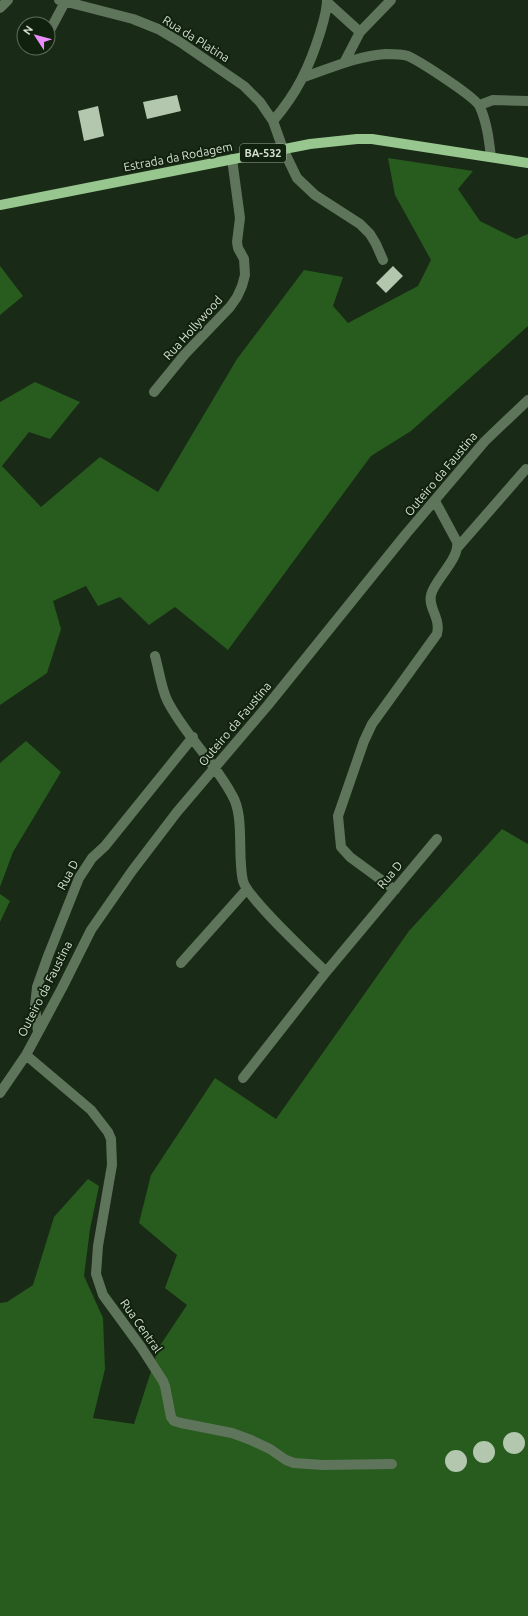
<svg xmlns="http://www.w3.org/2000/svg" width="528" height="1616" font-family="Ubuntu,sans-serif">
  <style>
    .forest { fill: #285c1f }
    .building { fill: #b2c7ae }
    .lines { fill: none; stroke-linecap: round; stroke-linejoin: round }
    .minor { stroke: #5f755b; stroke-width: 10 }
    .major { stroke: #97c68e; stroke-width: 10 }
    .labels { text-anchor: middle; stroke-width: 4; stroke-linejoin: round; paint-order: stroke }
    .shield { fill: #10210d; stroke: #9ba798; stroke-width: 1 }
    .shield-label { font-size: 11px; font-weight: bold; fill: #d6e1d4 }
    .street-label { font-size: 12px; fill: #d6e1d4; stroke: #10210d }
  </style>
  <rect width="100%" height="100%" fill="#192a16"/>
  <path class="forest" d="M388 158 473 171 458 189 480 221 516 239 528 234V326L411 431 371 456 228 650 175 607 149 625 120 597 98 606 86 586 53 601 61 629 47 673 0 705V402L35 382 80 402 50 439 29 432 2 466 41 507 100 457 158 492 237 359 304 270 343 277 333 306 348 323 418 286 431 260 395 195Z
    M0 266 23 296 0 315Z
    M26 741 61 772 13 852 0 887V763Z
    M502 829 528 844V1616H0V1303L7 1302 33 1285 54 1217 88 1179 99 1186 90 1229 84 1276 103 1318 105 1369 93 1418 134 1424 159 1347 187 1305 165 1288 177 1255 139 1223 151 1175 215 1078 276 1119 409 931Z
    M0 894 10 901 0 922Z"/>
  <path class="building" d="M177 95 181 111 147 119 143 102Z
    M98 106 104 136 84 141 78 111Z
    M393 266 403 276 386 293 376 283Z
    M503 1443a11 11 0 1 1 22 0a11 11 0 1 1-22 0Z
    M473 1452a11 11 0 1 1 22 0a11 11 0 1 1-22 0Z
    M445 1461a11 11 0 1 1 22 0a11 11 0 1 1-22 0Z"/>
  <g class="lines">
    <path class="minor" d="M59 0 133 19 158 29 180 42 244 86 260 102 273 121 283 149 297 178 315 195 360 224 370 234 376 244 383 260
      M327 2 360 32
      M0 8 8 0
      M48 34 65 2
      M345 61 360 32 391 0
      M304 77C331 68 357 56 386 54 393 54 402 54 408 56 419 61 476 97 480 107 487 123 489 140 491 157
      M480 105 493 100 528 101
      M273 121C297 93 309 68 320 33 323 23 327 11 327 0
      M154 392 185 354 230 307 237 297 242 286 245 275 244 259 238 248 237 242 240 218 232 159
      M458 547 526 469
      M155 656C159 670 161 687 167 700 184 734 214 761 232 795 245 816 237 855 243 881 248 899 310 956 326 972
      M395 890 350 857 341 847 338 816 364 741 372 724 437 634C441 618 428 608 431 595 434 580 460 559 457 542L435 501
      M181 963 247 889
      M38 1032 35 1006 37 987 48 956 79 878 92 858 105 846 193 737
      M26 1055 91 1110 108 1132 111 1139 112 1165 98 1246 96 1274 103 1295 141 1347 163 1381 165 1386 171 1417 174 1421 181 1423 232 1433 251 1440 270 1449 286 1460 294 1463 323 1465 392 1464
      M243 1078 326 972 437 839
      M0 1093 26 1055 62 988 91 930 132 871 177 812 268 705 406 534 485 441 528 400"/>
    <path class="major" d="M0 205 310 144 357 139H372L528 163"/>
  </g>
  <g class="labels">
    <rect class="shield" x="240" y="144" width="46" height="18" rx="3"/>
    <g class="shield-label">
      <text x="263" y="157">BA-532</text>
    </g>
    <g class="street-label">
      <text transform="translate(196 39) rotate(32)" y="4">Rua da Platina</text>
      <text transform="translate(178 157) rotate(-11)" y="4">Estrada da Rodagem</text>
      <text transform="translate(193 328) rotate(-48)" y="4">Rua Hollywood</text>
      <text transform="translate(441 474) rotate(-50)" y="4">Outeiro da Faustina</text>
      <text transform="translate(235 724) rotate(-50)" y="4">Outeiro da Faustina</text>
      <text transform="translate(68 875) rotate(-63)" y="4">Rua D</text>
      <text transform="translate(390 875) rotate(-50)" y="4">Rua D</text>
      <text transform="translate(45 989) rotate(-63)" y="4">Outeiro da Faustina</text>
      <text transform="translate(141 1326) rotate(55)" y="4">Rua Central</text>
    </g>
  </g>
  <g transform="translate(36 36) rotate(306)"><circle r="19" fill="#10210d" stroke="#5f6e5d"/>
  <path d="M0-3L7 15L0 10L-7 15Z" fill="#ea8dfd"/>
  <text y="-6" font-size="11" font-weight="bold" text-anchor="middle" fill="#d6e1d4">N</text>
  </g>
</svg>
